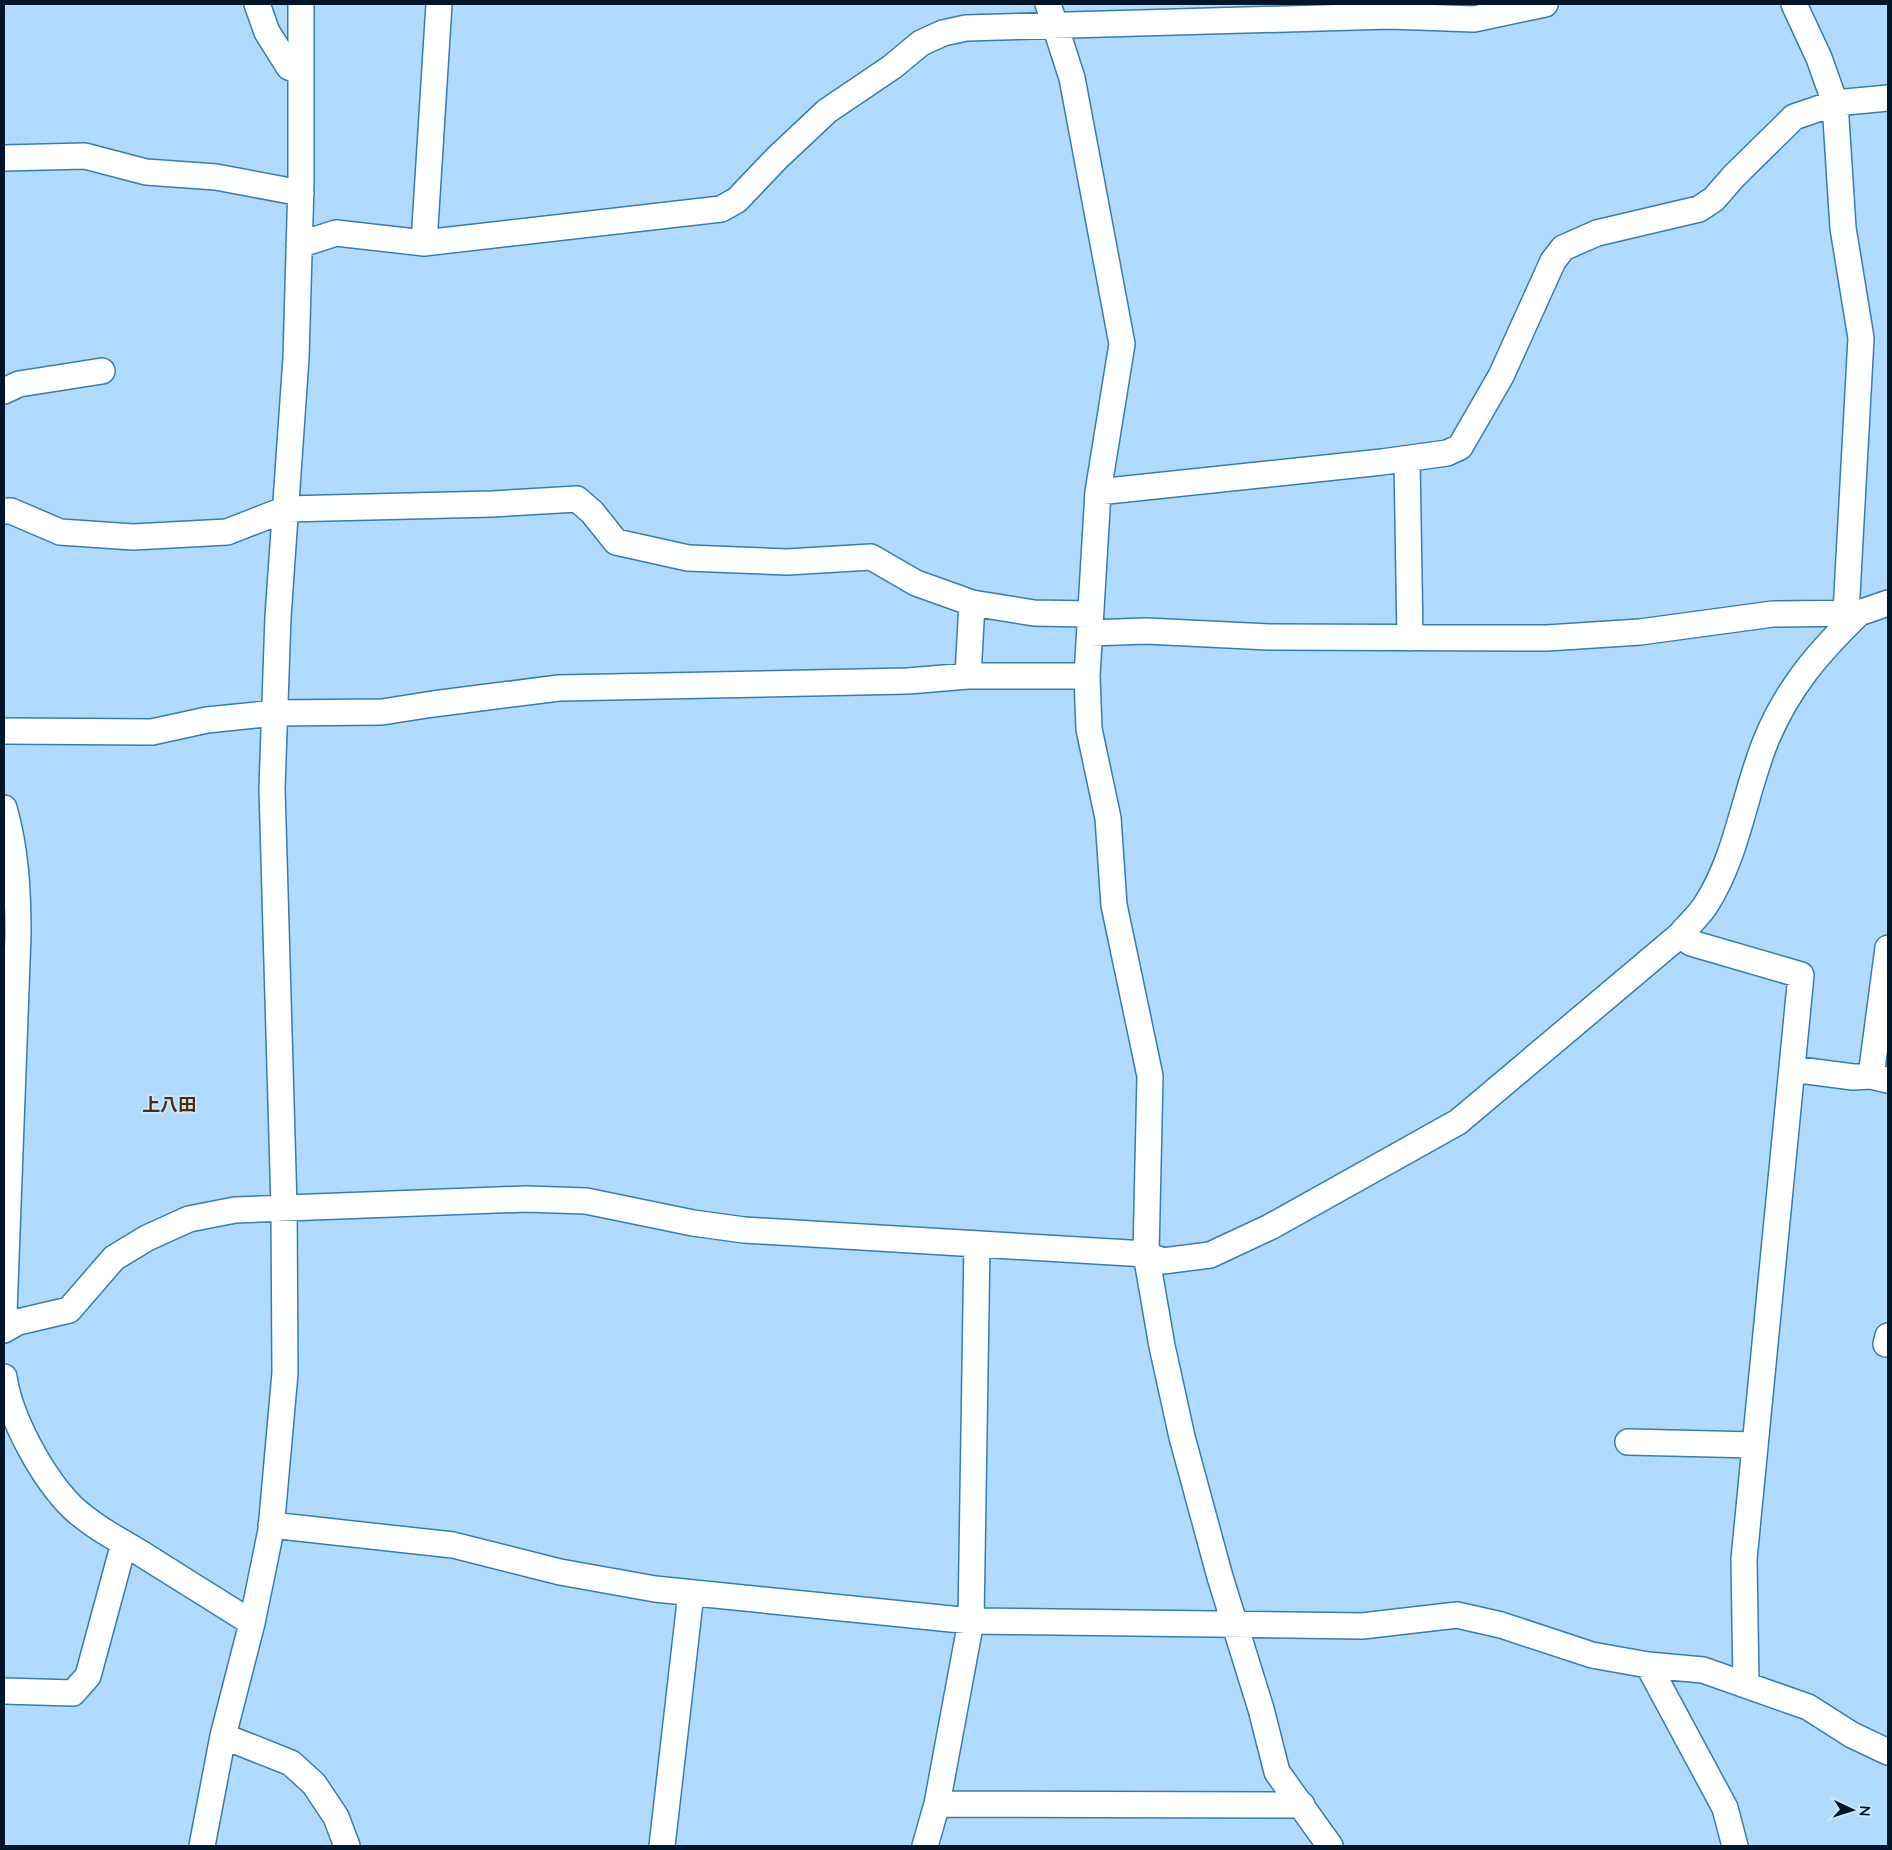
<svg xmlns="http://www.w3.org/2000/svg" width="1892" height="1850" font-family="Lato,'Noto Sans JP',sans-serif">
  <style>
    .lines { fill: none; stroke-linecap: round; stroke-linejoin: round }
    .minor-casing { stroke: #347db3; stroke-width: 28 }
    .minor { stroke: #fff; stroke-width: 25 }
    .labels { text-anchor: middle; stroke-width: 4; stroke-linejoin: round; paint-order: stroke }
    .quarter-label { font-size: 18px; font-weight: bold; fill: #4c2f12; stroke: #cbe7fe }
  </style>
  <rect width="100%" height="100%" fill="#b1dbfe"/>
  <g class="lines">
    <defs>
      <path id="minor" d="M257 4 267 32 289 67 301 72
        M1048 4 1072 78 1122 344 1098 492 1087 676 1089 729 1108 818 1114 905 1150 1076 1146 1254 1162 1346 1182 1437 1220 1577 1261 1709 1277 1772 1330 1846
        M1794 4 1819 58 1835 103 1843 228 1861 338 1846 613
        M4 158 85 156 146 172 216 177 301 193
        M424 243 439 4
        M299 245 336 233 424 243 721 209 737 200 777 158 827 111 892 67 921 43 943 33 966 28 1390 16 1474 19 1545 4
        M4 391 19 384 102 371
        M1407 459 1410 638
        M1098 492 1382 462 1447 453 1460 447 1501 376 1553 261 1563 248 1597 233 1699 209 1714 199 1734 176 1794 117 1835 103 1888 98
        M4 511H11L60 532 133 537 227 532 286 509 492 504 577 499 592 512 616 542 688 558 787 562 871 557 916 583 972 603 1034 613 1090 614
        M1090 633 1146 631 1269 637 1547 638 1640 632 1773 614 1859 613 1888 603
        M968 676 972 603
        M4 731 152 732 207 720 275 713 382 712 433 704 559 688 908 681 968 676H1087
        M4 808C16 850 18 891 18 935L4 1313
        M1680 935 1691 943 1801 975 1744 1559 1746 1684
        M1792 1069 1853 1077 1871 1076 1888 1080
        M1871 1076 1888 948
        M4 1330 18 1322 69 1310 114 1258 147 1238 189 1219 235 1210 526 1199 586 1201 693 1223 744 1230 1146 1254 1163 1261 1210 1255 1270 1227 1458 1122 1680 935C1688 925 1700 915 1707 903 1738 854 1745 790 1767 738 1789 686 1819 652 1859 613
        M1886 1344 1888 1336
        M4 1377C10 1418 42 1477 72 1507 92 1526 119 1540 142 1554 179 1577 215 1600 252 1623
        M1628 1442 1755 1445
        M271 1525 453 1545 560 1572 655 1589 971 1621 1362 1626 1457 1615 1501 1625 1592 1655 1648 1665 1703 1670 1808 1707 1852 1735 1888 1752
        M1648 1665 1725 1808 1735 1846
        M4 1691 73 1693 88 1676 124 1543
        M223 1736 291 1763 314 1784 336 1817 347 1846
        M937 1804 1302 1805
        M202 1846 223 1736 252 1623 271 1530 285 1373 284 1207 272 788 278 617 296 358 301 183V4
        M662 1846 691 1593
        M925 1846 937 1804 971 1621 977 1244"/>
    </defs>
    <use href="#minor" class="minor-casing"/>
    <use href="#minor" class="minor"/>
  </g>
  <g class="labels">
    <g class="quarter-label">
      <text x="169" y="1111">上八田</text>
    </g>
  </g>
  <rect width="1892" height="1850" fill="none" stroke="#00152a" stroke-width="10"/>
  <g transform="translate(1852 1810) rotate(94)" stroke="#cbe7fe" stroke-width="4" paint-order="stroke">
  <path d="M0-4L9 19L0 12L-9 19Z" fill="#00152a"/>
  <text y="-8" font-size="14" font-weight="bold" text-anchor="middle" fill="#00152a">N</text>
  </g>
</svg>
